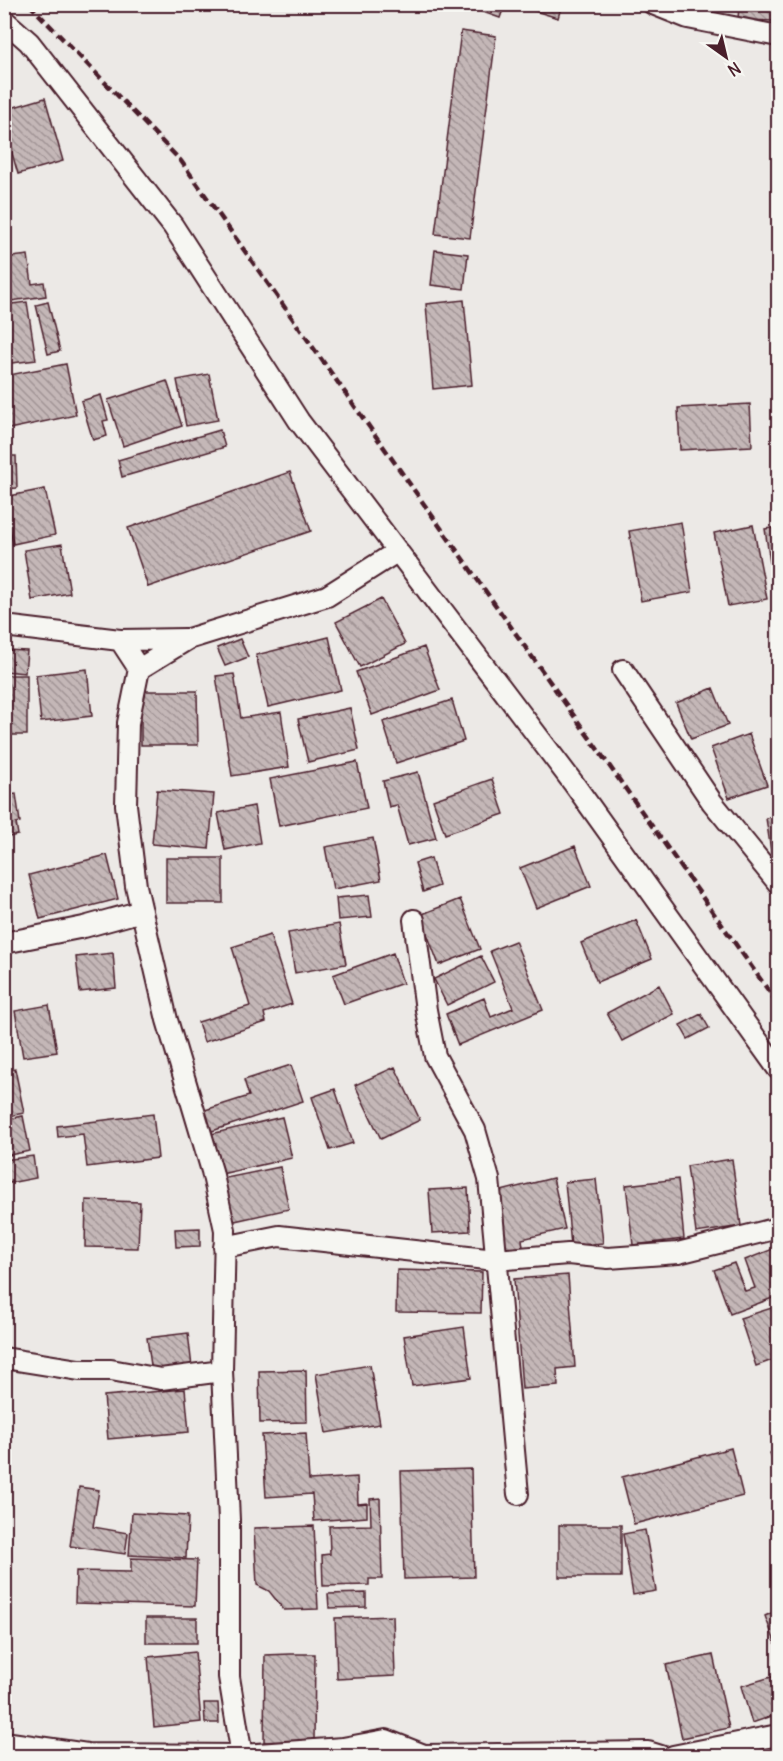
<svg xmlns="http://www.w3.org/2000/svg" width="783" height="1761" font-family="Delius,sans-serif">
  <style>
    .building { fill: url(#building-back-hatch); stroke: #4a1f2b; stroke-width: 1.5 }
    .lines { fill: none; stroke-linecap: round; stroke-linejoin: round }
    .minor-casing { stroke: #4a1f2b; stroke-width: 24 }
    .minor { stroke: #f6f6f2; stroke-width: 20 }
    .rail { stroke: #4a1f2b; stroke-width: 4.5; stroke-dasharray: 9 4.5; stroke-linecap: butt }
  </style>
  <defs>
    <pattern id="building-back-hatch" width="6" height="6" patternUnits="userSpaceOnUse" patternTransform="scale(1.5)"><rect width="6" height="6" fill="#c4b7b7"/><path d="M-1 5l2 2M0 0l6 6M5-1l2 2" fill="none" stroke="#a19495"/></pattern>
  </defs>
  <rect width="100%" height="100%" fill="#ece9e6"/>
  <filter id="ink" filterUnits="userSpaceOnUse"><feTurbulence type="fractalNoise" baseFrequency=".0167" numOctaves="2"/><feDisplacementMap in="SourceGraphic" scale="12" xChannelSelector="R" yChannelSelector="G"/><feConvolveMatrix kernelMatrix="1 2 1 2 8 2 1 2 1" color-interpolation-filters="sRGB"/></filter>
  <g filter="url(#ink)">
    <path class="building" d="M460 4H505L500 18Z
      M526 4H562L558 18 525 8Z
      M739 4H778V21L738 20Z
      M461 31 496 36 470 238 435 234Z
      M45 98 63 161 18 174 4 126V110Z
      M435 250 468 254 464 289 431 285Z
      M28 255 32 284 44 282 46 296 4 302V258Z
      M464 300 472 385 433 389 426 304Z
      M27 302 36 360 4 364V305Z
      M48 302 60 351 48 354 36 305Z
      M66 364 76 415 4 430V376Z
      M209 374 218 420 186 426 177 380Z
      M167 381 182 426 123 446 108 400Z
      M101 395 108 420 103 421 107 436 93 440 81 401Z
      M750 404 752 446 680 450 678 408Z
      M220 430 225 447 122 477 118 460Z
      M4 456H16L17 488 4 489Z
      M290 472 311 531 148 587 128 528Z
      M45 489 55 535 13 544 4 497Z
      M681 522 692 592 641 601 629 531Z
      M753 525 767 599 728 606 714 533Z
      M778 527V617L765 529Z
      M62 544 70 593 32 600 24 550Z
      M381 599 405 644 360 667 336 622Z
      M329 637 341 690 268 707 256 655Z
      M240 639 248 657 225 666 217 648Z
      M424 647 440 690 372 715 356 672Z
      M4 650 27 651 25 673 4 671Z
      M87 669 92 716 41 722 36 675Z
      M234 674 241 718 281 712 289 767 232 776 216 676Z
      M4 675H27V735H4Z
      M713 688 728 725 691 739 676 703Z
      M141 691H197L198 745H141Z
      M452 700 464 741 396 763 383 722Z
      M350 708 359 750 308 762 298 719Z
      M749 734 767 785 729 798 711 748Z
      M357 762 367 808 279 826 270 779Z
      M418 772 436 838 408 845 397 805 389 807 383 781Z
      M492 779 504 814 445 834 433 800Z
      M157 790 214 794 209 849 152 844Z
      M16 794 20 822 16 823 18 835 4 838V796Z
      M254 806 260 843 225 850 218 813Z
      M778 816V863L773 864 766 818Z
      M373 838 381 880 333 889 325 847Z
      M575 846 591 886 536 908 520 868Z
      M107 855 118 899 40 919 29 875Z
      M166 858H223V903H166Z
      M431 858 439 886 423 892 415 863Z
      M369 895 372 917 338 920 336 898Z
      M460 899 480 949 439 965 420 915Z
      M636 920 652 959 597 982 581 943Z
      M339 924 346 964 295 973 288 933Z
      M270 935 292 1004 264 1013 266 1022 204 1042 198 1022 250 1006 232 947Z
      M515 941 543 1010 458 1045 446 1014 484 998 491 1017 513 1008 490 951Z
      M113 953 116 988 80 992 76 957Z
      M393 953 403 983 344 1004 333 975Z
      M481 956 494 982 447 1005 434 979Z
      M659 985 674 1014 622 1041 607 1013Z
      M49 1005 57 1052 23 1057 15 1011Z
      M701 1014 709 1028 688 1039 680 1025Z
      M291 1065 303 1101 209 1132 202 1111 249 1096 244 1080Z
      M395 1067 420 1120 381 1139 355 1085Z
      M15 1069 24 1113 4 1117V1071Z
      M335 1089 353 1143 330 1150 312 1097Z
      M153 1114 158 1158 87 1167 83 1134 58 1137 57 1126Z
      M23 1116 30 1151 4 1156V1120Z
      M282 1117 292 1158 221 1174 211 1134Z
      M33 1156 36 1178 4 1184V1160Z
      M732 1159 741 1226 696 1233 687 1166Z
      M280 1167 289 1209 230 1222 221 1179Z
      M553 1178 565 1229 522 1239 523 1247 507 1251 493 1193Z
      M596 1179 603 1243 571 1246 565 1182Z
      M678 1179 684 1239 633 1245 626 1185Z
      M468 1188 470 1231 432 1233 429 1190Z
      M86 1200 140 1202 138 1248 85 1247Z
      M200 1228V1246L176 1247 175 1229Z
      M778 1247V1296L730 1314 714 1270 734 1263 745 1291 755 1288 745 1260Z
      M397 1270 482 1272 481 1313 396 1312Z
      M568 1275 575 1367 557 1369 558 1386 522 1389 514 1279Z
      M778 1306V1358L756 1366 740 1318Z
      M464 1327 471 1378 412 1386 404 1336Z
      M188 1333 192 1367 152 1372 147 1338Z
      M370 1365 380 1424 326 1433 316 1374Z
      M306 1370 307 1422 260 1423 259 1371Z
      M185 1389 189 1432 108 1439 104 1396Z
      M306 1433 309 1480 357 1477 358 1504 367 1503V1517L314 1521 312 1494 266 1497 262 1435Z
      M731 1448 743 1496 634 1524 622 1477Z
      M778 1449V1471L770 1453Z
      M471 1469 474 1577 404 1579 401 1471Z
      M79 1487 99 1490 93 1527 128 1533 125 1554 70 1546Z
      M380 1498 382 1579H369V1585L323 1586 322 1555 330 1554 329 1526 371 1525 370 1499Z
      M132 1513 188 1516 186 1558 129 1555Z
      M559 1525H621V1577H559Z
      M314 1526 318 1609 284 1610 269 1591 257 1585 254 1528Z
      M645 1530 656 1591 633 1595 623 1534Z
      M131 1558 197 1560 195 1606 75 1603 76 1571 131 1572Z
      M366 1593V1607L329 1608 328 1594Z
      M778 1610V1650L765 1616Z
      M393 1616 395 1676 337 1679 335 1618Z
      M146 1618H197V1643H146Z
      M195 1652 201 1722 154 1727 148 1657Z
      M291 1654H315L314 1742H264L265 1655Z
      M713 1655 729 1728 682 1738 666 1665Z
      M778 1675V1714L752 1723 741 1686Z
      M204 1703H218L219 1723H205Z"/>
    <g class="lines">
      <defs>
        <path id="minor" d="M653 4 688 18 778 36
          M4 20 29 42 173 226 299 421 574 784 778 1069
          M4 626 120 640 186 639
          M120 640 139 669 128 723 126 805 136 886 167 1020 212 1171 225 1230 222 1371 229 1520V1677L242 1756
          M139 669 188 639 327 596 398 551
          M623 670 712 802 778 883
          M414 920 426 1010 435 1056 475 1130 489 1179 518 1494
          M4 943 84 927 142 911
          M224 1247 279 1236 495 1260 568 1254 608 1258 678 1253 778 1228
          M4 1358 79 1370H111L161 1379 222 1371
          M4 1742 87 1754 242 1755 343 1748 386 1740 424 1755 648 1752 661 1756
          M673 1756 778 1735"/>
      </defs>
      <use href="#minor" class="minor-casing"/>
      <use href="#minor" class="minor"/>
      <path class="rail" d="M29 4 181 161 778 1004"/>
    </g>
  </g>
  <rect width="783" height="1761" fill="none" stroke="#f6f6f2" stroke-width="24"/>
  <rect x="12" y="12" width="759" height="1737" fill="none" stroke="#4a1f2b" stroke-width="2" filter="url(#ink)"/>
  <g transform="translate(726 57) rotate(146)" stroke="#f6f6f2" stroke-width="4.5" paint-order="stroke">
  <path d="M0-4.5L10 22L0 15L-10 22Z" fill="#4a1f2b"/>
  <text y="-9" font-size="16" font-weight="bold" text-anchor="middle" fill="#4a1f2b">N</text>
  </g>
</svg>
